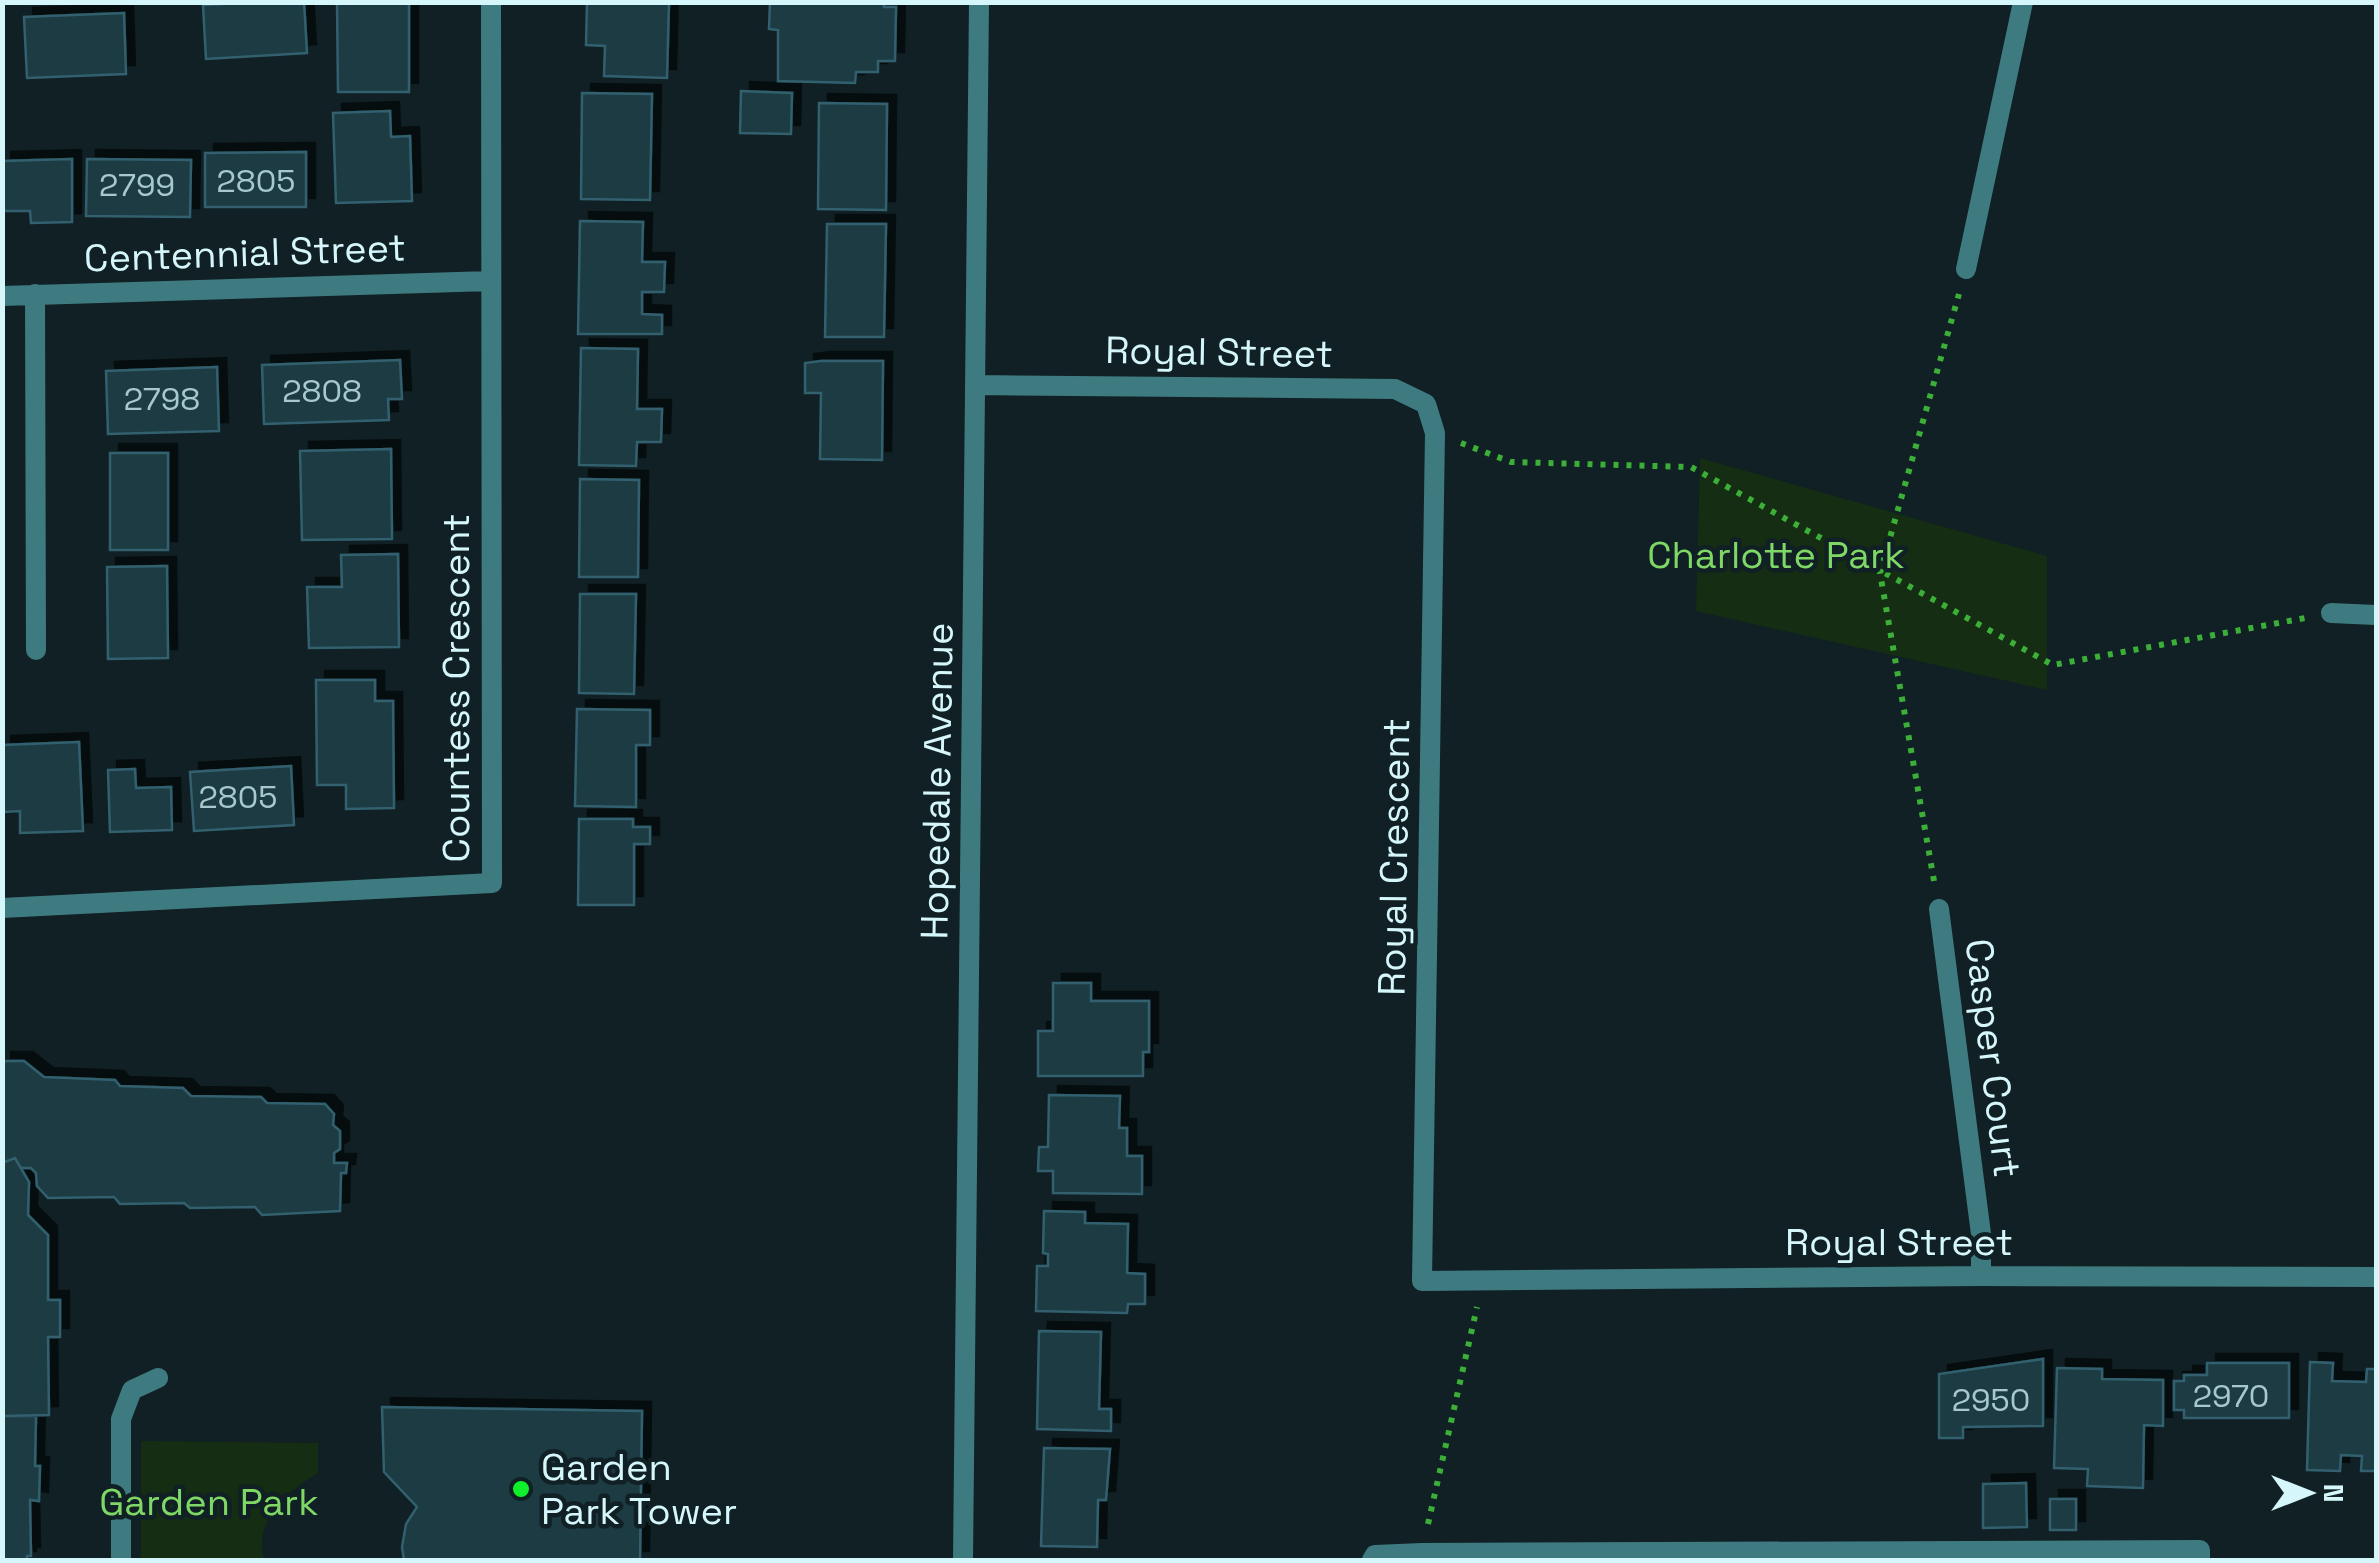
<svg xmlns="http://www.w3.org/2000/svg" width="2379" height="1563" font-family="'Space Grotesk',sans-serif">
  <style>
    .green { fill: #142d13 }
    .building { fill: #1d3b43; stroke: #31606e; stroke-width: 2.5; filter: url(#shadow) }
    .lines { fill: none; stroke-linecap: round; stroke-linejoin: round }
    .path { stroke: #3baf37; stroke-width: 6; stroke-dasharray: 5 8; stroke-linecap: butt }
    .service { stroke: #3e7b80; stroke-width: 20 }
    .minor { stroke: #3e7b80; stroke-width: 20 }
    .poi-dot { fill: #0fef2b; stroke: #102024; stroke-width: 4 }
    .labels { text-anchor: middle; stroke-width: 9; stroke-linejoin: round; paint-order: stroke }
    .number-label { font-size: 32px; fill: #a7c8ce }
    .street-label { font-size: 38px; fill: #d5f7fc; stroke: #102024 }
    .park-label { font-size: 38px; fill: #7fd865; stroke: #102024 }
    .poi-label { font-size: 38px; fill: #d5f7fc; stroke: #102024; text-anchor: start }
  </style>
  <defs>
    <filter id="shadow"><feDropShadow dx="9" dy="-9" stdDeviation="0" flood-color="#0009"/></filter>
  </defs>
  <rect width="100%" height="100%" fill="#102024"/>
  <path class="green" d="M1700 458 2047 556V690L1696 611Z
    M141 1441 318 1443V1473C287 1492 253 1520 264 1560H141Z"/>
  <path class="building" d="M259 2H304L307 53 206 59 203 5Z
    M337 2H409V92H338Z
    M587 2H669L667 78 604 76 605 46 586 45Z
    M770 2H884V7H896L895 61H878V72H856L855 83 778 81V30L769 29Z
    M124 13 126 74 27 78 24 17Z
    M741 91 792 93 791 134 740 133Z
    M582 93 652 94 650 200 581 199Z
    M819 103 887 104 886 210 818 209Z
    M390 111 391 137 410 136 412 201 336 203 333 113Z
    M306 152V207H205V153Z
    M72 159V222L31 223 30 211H2V161Z
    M87 159 191 160 190 217 86 216Z
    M580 221 643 222 642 262H665L664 292H642V314L662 315V334H578Z
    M827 224H886L884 337H825Z
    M581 348 638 349 637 409H662L661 442H637L636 466 579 465Z
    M400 360 402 399H388L389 420 264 424 262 365Z
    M821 361H883L882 460 820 459 821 393H805V363Z
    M217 367 219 431 108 434 106 371Z
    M391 449 392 539 302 540 300 451Z
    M110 453H168V550H110Z
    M580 479 639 480 638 577H579Z
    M398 554 399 647 309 648 307 587H342L341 555Z
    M167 566 168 658 108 659 107 567Z
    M580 594H636L634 694 579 693Z
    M316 680H375V701H393L394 808 346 809V785H317Z
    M577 709 650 710V745H636V807L575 806Z
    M79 742 83 831 20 833V811L4 812 2 745Z
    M291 766 294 825 194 831 190 772Z
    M135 769 136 788 171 787 172 830 110 832 108 770Z
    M579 819H633V827H650V844H634V905H578Z
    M1053 983H1091V1001H1149V1052H1143V1076H1038V1031H1053Z
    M2 1061H24L44 1077 115 1080 120 1086 183 1088 191 1096 261 1097 267 1103 325 1104 334 1114 333 1125 340 1131V1149L334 1153V1163H347L346 1173H341L340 1211 262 1215 255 1207 190 1208 184 1203 120 1204 114 1197 48 1198 37 1186 36 1173 31 1168H21L15 1158 2 1163Z
    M1049 1095 1120 1096 1119 1128H1127V1156H1142V1194L1053 1193V1171H1038L1039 1147H1048Z
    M15 1158 29 1182 28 1215 48 1235V1300H60V1337H48L49 1415 2 1416V1163Z
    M1044 1211 1085 1212V1223L1128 1224 1127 1273 1145 1274V1304H1128L1127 1313 1036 1311 1037 1266H1048V1254L1043 1253Z
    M1039 1331 1101 1332 1099 1409H1111V1431L1037 1429Z
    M2043 1359V1426L1963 1427V1438H1939V1374Z
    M2310 1362 2333 1363 2332 1381 2366 1382 2367 1369H2376V1471H2361L2362 1456 2341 1455 2340 1471 2307 1470Z
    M2207 1363H2289V1418H2184V1410H2174V1381H2184V1375H2207Z
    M2057 1368 2102 1369V1379L2163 1380V1426L2144 1425 2143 1488 2087 1486 2088 1469 2054 1468Z
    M382 1407 642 1411 640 1560H404L402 1547 406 1524 417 1507 384 1472Z
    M2 1416H36L35 1466H40L39 1501 30 1500 31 1556H27V1560H2Z
    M1044 1448 1110 1449 1106 1500H1098L1097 1547 1041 1546Z
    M2026 1483 2027 1527 1983 1528V1484Z
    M2050 1499H2076V1530H2050Z"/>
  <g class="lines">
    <path class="path" d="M1461 443 1511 462 1691 467 2053 665 2305 618
      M1934 881 1880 573 1959 294
      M1428 1524 1477 1307"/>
    <path class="service" d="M121 1560V1419L132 1390 158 1378
      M1372 1560 1375 1555 1422 1553 2200 1550V1560"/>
    <path class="minor" d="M1966 269 2023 2
      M35 294 36 650
      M2 296 490 281
      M976 385 1395 389 1426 404 1435 433 1422 1281 1981 1276 2376 1277
      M2331 613 2376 615
      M2 908 492 883 491 2
      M1939 909 1981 1234V1276
      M963 1560 979 2"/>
  </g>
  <circle class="poi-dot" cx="521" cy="1489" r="10"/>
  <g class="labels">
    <g class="number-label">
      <text x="256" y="192">2805</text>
      <text x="137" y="196">2799</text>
      <text x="322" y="402">2808</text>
      <text x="162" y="410">2798</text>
      <text x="238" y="808">2805</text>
      <text x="2231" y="1407">2970</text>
      <text x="1991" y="1411">2950</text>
    </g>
    <g class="street-label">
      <text transform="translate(245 253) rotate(-2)" y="13">Centennial Street</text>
      <text transform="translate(1219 352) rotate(1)" y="13">Royal Street</text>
      <text transform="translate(456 688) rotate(-90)" y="13">Countess Crescent</text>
      <text transform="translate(937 781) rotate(-89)" y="13">Hopedale Avenue</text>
      <text transform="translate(1394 857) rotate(-89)" y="13">Royal Crescent</text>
      <text transform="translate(1993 1058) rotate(83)" y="13">Casper Court</text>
      <text x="1899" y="1255">Royal Street</text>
    </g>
    <g class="park-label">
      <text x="1776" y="568">Charlotte Park</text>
      <text x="209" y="1515">Garden Park</text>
    </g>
    <g class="poi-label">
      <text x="541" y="1480">Garden<tspan x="541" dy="44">Park Tower</tspan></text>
    </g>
  </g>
  <rect width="2379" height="1563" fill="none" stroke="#d5f7fc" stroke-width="10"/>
  <g transform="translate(2309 1493) rotate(90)" stroke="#102024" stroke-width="8" paint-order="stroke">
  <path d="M0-8L18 38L0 25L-18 38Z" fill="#d5f7fc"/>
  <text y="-15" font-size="28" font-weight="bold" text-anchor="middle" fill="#d5f7fc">N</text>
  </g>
</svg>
